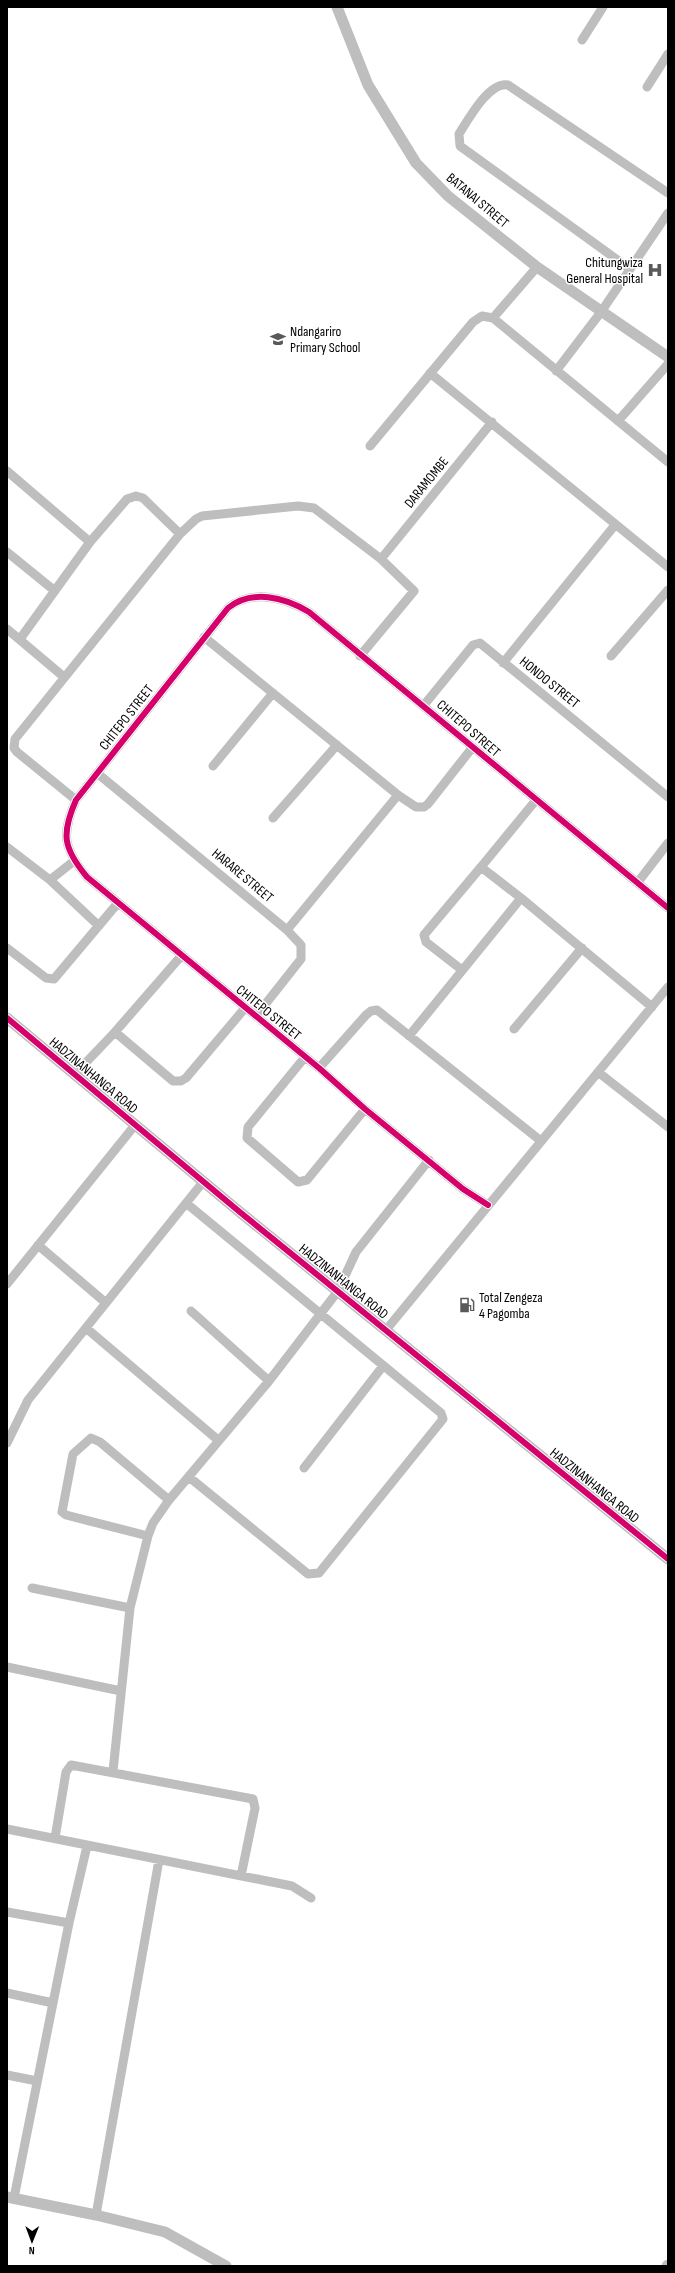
<svg xmlns="http://www.w3.org/2000/svg" width="675" height="2273" font-family="'Sofia Sans Condensed',sans-serif">
  <style>
    .lines { fill: none; stroke-linecap: round; stroke-linejoin: round }
    .minor { stroke: #bebebe; stroke-width: 9 }
    .tertiary { stroke: #bebebe; stroke-width: 11 }
    .cycleway-casing { stroke: #fff; stroke-width: 8 }
    .cycleway { stroke: #d6006c; stroke-width: 6 }
    .labels { text-anchor: middle; stroke-width: 3; stroke-linejoin: round; paint-order: stroke }
    .street-label { font-size: 14px; fill: #000; stroke: #fff }
    .poi-label { font-size: 14px; fill: #000; stroke: #fff; text-anchor: start }
  </style>
  <rect width="100%" height="100%" fill="#fff"/>
  <g class="lines">
    <path class="minor" d="M582 40 603 7
      M647 87 668 54
      M537 267 493 318 668 462
      M630 269 460 146 459 134C468 120 489 81 508 85L668 193
      M556 371 601 312 668 213
      M430 373 668 567
      M618 421 668 364
      M370 446 473 322 482 316 493 318
      M7 471 90 542
      M7 552 55 591
      M381 559 492 422
      M7 629 64 677
      M204 637 398 795 416 807H424L428 804 472 748
      M20 639 90 542 127 499 136 496 143 498 180 534
      M611 656 668 590
      M503 663 615 525
      M424 705 473 645 480 643 668 797
      M213 766 273 693
      M97 773 287 930 301 945V959L256 1016
      M76 800 17 752 14 748 15 739 180 534 196 519 202 516 298 506 314 508 381 559 414 591 360 656
      M536 800 481 867 521 898 652 1007
      M273 818 337 745
      M7 847 50 880 74 861
      M50 880 99 926
      M638 882 668 843
      M287 930 398 795
      M7 948 46 978 54 979 117 904
      M462 970 426 942 424 935 481 867
      M514 1029 582 948
      M115 1032 173 1081H181L186 1078 245 1008
      M409 1036 521 898
      M305 1057 248 1127 247 1138 298 1182 307 1180 365 1109
      M319 1068 366 1015 371 1011 377 1010 541 1141
      M598 1072 668 1127
      M74 1075 115 1032 182 955
      M186 1203 441 1413 443 1419 319 1573 308 1574 189 1477
      M488 1205 463 1189 365 1109 319 1068 87 877C63 848 61 834 76 800L228 608C252 589 284 597 309 612L668 908
      M38 1245 106 1303
      M7 1284 135 1125
      M191 1311 269 1381
      M86 1328 218 1440
      M386 1330 668 987
      M7 1443 28 1400 203 1182
      M304 1468 383 1366
      M148 1536 66 1515 62 1512 73 1454 91 1438 100 1442 169 1500
      M32 1588 130 1608
      M7 1667 121 1691
      M113 1771 130 1608 148 1536 153 1523 169 1500 269 1381 338 1291 356 1252 429 1160
      M7 1829 292 1886 311 1898
      M55 1838 66 1772 71 1765 253 1799 255 1808 241 1876
      M7 1912 69 1923
      M7 1993 53 2003
      M7 2075 37 2081
      M14 2198 69 1923 87 1846
      M96 2215 159 1860"/>
    <path class="tertiary" d="M337 7 368 85 416 163 448 196 537 267 668 357
      M7 1018 241 1213 668 1559
      M7 2197 96 2215 165 2232 226 2266
      M667 2266 668 2265"/>
    <defs>
      <path id="cycleway" d="M7 1018 241 1213 668 1559
        M488 1205 463 1189 365 1109 319 1068 87 877C63 848 61 834 76 800L228 608C252 589 284 597 309 612L668 908"/>
    </defs>
    <use href="#cycleway" class="cycleway-casing"/>
    <use href="#cycleway" class="cycleway"/>
  </g>
  <defs>
    <symbol id="hospital-bare" viewBox="-9 -9 18 18"><path d="M-5-5h3v3.5h4V-5h3V5h-3V1.5h-4V5h-3Z" fill="#595959" stroke="#fff" stroke-width="2.5" paint-order="stroke"/></symbol>
    <symbol id="school-bare" viewBox="-9 -9 18 18"><path d="M0-5L7-2L0 1L-7-2ZM-4 1L0 2.5L4 1V4Q0 6-4 4Z" fill="#595959" stroke="#fff" stroke-width="2.5" paint-order="stroke"/></symbol>
    <symbol id="fuel-bare" viewBox="-9 -9 18 18"><path d="M-5.5-6h7V0h2V4h1.3V-2.5L3-4.5l.8-.8L6-3V5H2.5V1h-1V6h-7ZM-4.2-4.7v3.2H.2V-4.7Z" fill="#595959" stroke="#fff" stroke-width="2.5" paint-order="stroke"/></symbol>
  </defs>
  <g fill-rule="evenodd">
    <use href="#hospital-bare" x="644" y="259" width="22" height="22"/>
    <use href="#school-bare" x="267" y="328" width="22" height="22"/>
    <use href="#fuel-bare" x="456" y="1294" width="22" height="22"/>
  </g>
  <g class="labels">
    <g class="street-label">
      <text transform="translate(478 200) rotate(40)" y="5">BATANAI STREET</text>
      <text transform="translate(426 482) rotate(-51)" y="5">DARAMOMBE</text>
      <text transform="translate(550 682) rotate(39)" y="5">HONDO STREET</text>
      <text transform="translate(126 717) rotate(-52)" y="5">CHITEPO STREET</text>
      <text transform="translate(469 728) rotate(41)" y="5">CHITEPO STREET</text>
      <text transform="translate(243 875) rotate(40)" y="5">HARARE STREET</text>
      <text transform="translate(269 1012) rotate(39)" y="5">CHITEPO STREET</text>
      <text transform="translate(94 1075) rotate(40)" y="5">HADZINANHANGA ROAD</text>
      <text transform="translate(344 1281) rotate(39)" y="5">HADZINANHANGA ROAD</text>
      <text transform="translate(595 1485) rotate(39)" y="5">HADZINANHANGA ROAD</text>
    </g>
    <g class="poi-label">
      <text x="643" y="267" text-anchor="end">Chitungwiza<tspan x="643" dy="16">General Hospital</tspan></text>
      <text x="290" y="336">Ndangariro<tspan x="290" dy="16">Primary School</tspan></text>
      <text x="479" y="1302">Total Zengeza<tspan x="479" dy="16">4 Pagomba</tspan></text>
    </g>
  </g>
  <rect width="675" height="2273" fill="none" stroke="#000000" stroke-width="16"/>
  <g transform="translate(32 2241) rotate(181)" stroke="#ffffff" stroke-width="3" paint-order="stroke">
  <path d="M0-3L7 15L0 10L-7 15Z" fill="#000000"/>
  <text y="-6" font-size="11" font-weight="bold" text-anchor="middle" fill="#000000">N</text>
  </g>
</svg>
